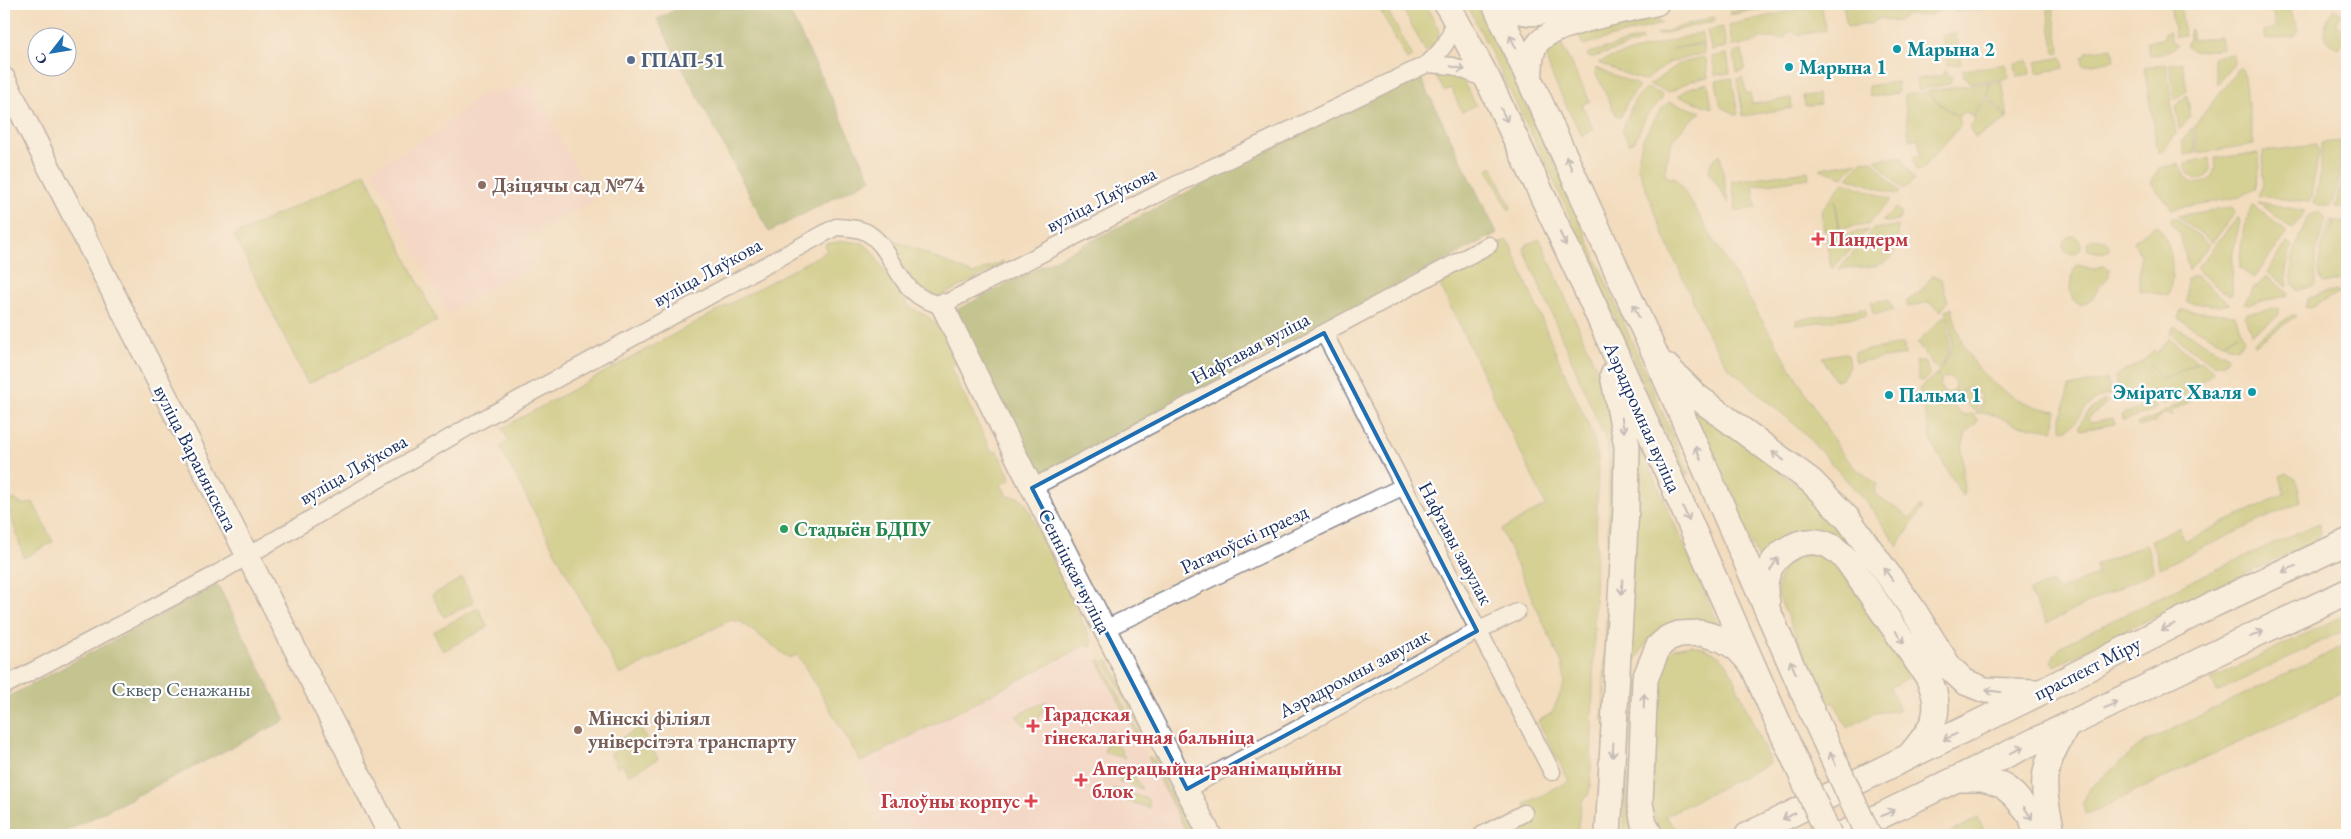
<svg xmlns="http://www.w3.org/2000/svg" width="2351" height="839" font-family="'EB Garamond',serif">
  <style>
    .built { fill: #f7d0cf }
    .green { fill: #b2c164; stroke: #667861 }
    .forest { fill: #8da75a; stroke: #546b5c }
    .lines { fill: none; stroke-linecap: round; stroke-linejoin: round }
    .street-casing { stroke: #87868e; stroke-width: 19 }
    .secondary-casing { stroke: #87868e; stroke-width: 25 }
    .primary-casing { stroke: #87868e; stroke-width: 28 }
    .street { stroke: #fff; stroke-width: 16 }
    .secondary { stroke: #fff; stroke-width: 22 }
    .primary { stroke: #fff; stroke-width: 25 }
    .primary-bridge-casing { stroke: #87868e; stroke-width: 28; stroke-linecap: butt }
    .primary-bridge { stroke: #fff; stroke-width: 25 }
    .oneway { stroke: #8d97ae }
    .marked { fill: none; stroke: #1f6fb2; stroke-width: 4; stroke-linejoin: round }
    .culture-dot { fill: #0f9aa8; stroke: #fff; stroke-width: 2 }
    .service-dot { fill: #5c6f8a; stroke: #fff; stroke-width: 2 }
    .education-dot { fill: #8d6e63; stroke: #fff; stroke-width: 2 }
    .health-dot { fill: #e0444e; stroke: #fff; stroke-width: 2 }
    .leisure-dot { fill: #2e9e5b; stroke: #fff; stroke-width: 2 }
    .labels { text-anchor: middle; stroke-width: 4.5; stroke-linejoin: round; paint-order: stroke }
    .culture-label { font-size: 20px; font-weight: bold; fill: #0d838f; stroke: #fff; text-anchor: start }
    .service-label { font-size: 20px; font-weight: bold; fill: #4e5e75; stroke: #fff; text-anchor: start }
    .education-label { font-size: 20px; font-weight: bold; fill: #785e54; stroke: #fff; text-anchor: start }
    .street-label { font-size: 20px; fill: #1b2f5e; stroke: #fff }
    .health-label { font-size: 20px; font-weight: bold; fill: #be3a42; stroke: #fff; text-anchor: start }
    .leisure-label { font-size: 20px; font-weight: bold; fill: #27864d; stroke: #fff; text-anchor: start }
    .park-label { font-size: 20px; fill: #485b60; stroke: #fff }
  </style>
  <rect width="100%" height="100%" fill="#fff"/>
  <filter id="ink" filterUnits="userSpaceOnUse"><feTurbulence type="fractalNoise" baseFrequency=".02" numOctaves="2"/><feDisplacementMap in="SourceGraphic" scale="10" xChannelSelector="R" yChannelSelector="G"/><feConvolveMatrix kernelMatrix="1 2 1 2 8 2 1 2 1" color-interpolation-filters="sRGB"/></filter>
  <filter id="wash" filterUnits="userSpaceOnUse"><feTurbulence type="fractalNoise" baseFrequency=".0096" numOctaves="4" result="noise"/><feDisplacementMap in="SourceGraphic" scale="20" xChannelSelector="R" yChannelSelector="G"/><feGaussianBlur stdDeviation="1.12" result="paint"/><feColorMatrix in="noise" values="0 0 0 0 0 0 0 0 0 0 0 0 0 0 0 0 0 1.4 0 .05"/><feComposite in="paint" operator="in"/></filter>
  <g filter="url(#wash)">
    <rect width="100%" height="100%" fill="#f3dcbe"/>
    <path class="built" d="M532 85 593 201 521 242 534 265 448 314 372 169 439 131 480 94Z
      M1089 645 1188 835H886L863 775 861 762Z"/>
    <path class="green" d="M1377 4H1384L1413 57 1407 60Z
      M1400 4H1425L1439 30 1437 42 1426 52Z
      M1467 4H1477L1558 171 1689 474 1685 476 1550 172Z
      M1769 4H1787L1729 15 1730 12Z
      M1821 4 1826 30 1800 35 1793 31 1788 33 1785 38C1775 40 1769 37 1760 38L1754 43 1732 46 1729 25Z
      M1843 4H1943L1945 12 1941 9C1926 17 1926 17 1910 14L1899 20 1891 21 1880 18 1870 24 1847 27Z
      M1954 4H1988L1984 9 1955 11Z
      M2170 4H2180L2185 36 2175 37Z
      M2272 4H2286L2298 28 2295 36 2266 40 2264 31 2275 28Z
      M2053 8 2060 53 2055 54 2047 8Z
      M2334 8 2342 13 2336 23 2347 35 2344 44 2339 49C2317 37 2324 25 2334 8Z
      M1652 14 1661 24 1583 45 1576 31Z
      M1713 17 1715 18 1714 21 1658 35 1656 34Z
      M1723 27 1726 47 1711 50 1707 30Z
      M2191 29 2193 40 2221 37 2223 48 2195 52 2186 45 2190 39 2189 30Z
      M1702 32 1703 43 1671 49 1703 44 1704 53 1672 62 1669 63 1668 60V64L1644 81 1598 63 1609 58Z
      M2169 32 2171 40 2178 45 2163 54 2149 56 2147 42 2164 38V33Z
      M1956 33 1961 64 1947 65 1942 35Z
      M1558 38 1590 101 1582 105 1594 130 1582 136C1574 120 1548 73 1547 58 1546 49 1552 43 1558 38Z
      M1641 38 1642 41 1591 58 1587 56 1589 53Z
      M2112 48 2114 60 2083 66 2082 57 2086 56V52Z
      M1742 51 1745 67 1743 71 1737 72 1734 53Z
      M1727 54 1730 73 1715 75 1712 57Z
      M2233 54 2234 64 2217 84 2213 57Z
      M1703 57 1706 59 1708 77 1691 81 1669 92 1649 85 1679 64Z
      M2062 57 2064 68 2037 73 2036 62Z
      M2028 61 2030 74 2017 76 2015 63Z
      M2182 62 2187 90 2175 100 2169 64Z
      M2006 64 2009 78 1970 83 1964 76 1963 70Z
      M2166 64 2176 134 2163 151 2158 153 2144 67Z
      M2240 67 2243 71 2254 144 2198 153 2194 126Z
      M1596 68 1636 84 1639 87 1627 102 1621 117H1617L1595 72Z
      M1433 70 1460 76 1476 105 1462 112 1451 88 1444 91Z
      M1947 71V77L1952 76 1950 84 1918 90 1916 79 1943 75V72Z
      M1743 77 1746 94 1750 93 1752 104 1791 98 1792 108 1743 116 1737 79Z
      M1732 78 1738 115 1721 107 1716 81Z
      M2002 81 2008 118 1988 96 1990 83 1987 96 1973 116 1966 112 1960 114 1958 119 1961 125 1921 170 1916 171 1913 157 1921 155 1918 138 1909 140 1904 95 1927 92 1938 103 1958 116 1938 102 1928 91Z
      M1897 82 1898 93 1870 97 1868 86Z
      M1708 83 1712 108 1678 96 1692 87Z
      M1646 88 1662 94V99L1646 116 1635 141 1629 144 1622 131 1634 101Z
      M1818 94 1820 104 1804 106 1803 96Z
      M2187 95 2191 116 2179 130 2176 105Z
      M1988 98 2007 119 1975 138 1970 127 1974 121V116Z
      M1669 102 1701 112C1675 133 1668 141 1665 175L1670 178 1675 177 1691 202 1841 452 1855 468 1877 484 1874 493 1910 518 1921 506 1922 509 1898 546 1868 504 1801 430 1728 367 1708 335 1662 231 1637 165 1643 138 1661 109Z
      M2192 128 2196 153 2184 155 2182 141Z
      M2345 140H2347V208L2335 207 2340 188Z
      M2341 141C2339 161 2341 188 2330 206L2313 204 2321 172V143Z
      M2316 145 2319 153 2310 201 2308 202 2258 196 2264 181 2263 151Z
      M2258 153 2260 168 2255 189 2240 197 2172 209 2151 183 2159 168 2179 164 2185 177 2192 183C2208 186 2217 174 2215 158Z
      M1720 154 1728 203 1709 171 1711 162Z
      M1901 156 1914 180 1903 190 1875 160Z
      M2209 158 2210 169 2206 177 2196 180 2187 173 2185 163Z
      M1871 160 1900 192 1898 195 1848 178 1862 161Z
      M1858 162 1843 177 1820 169V168Z
      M1490 167H1493L1511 207 1509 211 1488 170Z
      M1808 171 1809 178 1753 186 1756 208 1736 211 1732 181Z
      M365 173 437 321 308 384 234 235Z
      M1844 182 1890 199 1889 202 1868 224 1840 228 1835 200 1839 229 1824 232 1821 210Z
      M2258 202 2305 211 2292 229Z
      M2252 204 2288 233 2253 278 2240 268C2239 246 2245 224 2252 204Z
      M2233 207 2236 212 2212 243 2177 216Z
      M1895 208 1901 212 1899 220 1888 222 1882 221Z
      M2319 212 2326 219 2315 257 2316 285 2297 291C2283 271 2299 236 2308 217Z
      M2174 217 2209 245 2189 271 2180 234 2171 224V219Z
      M2238 217 2240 221 2233 252 2232 294 2229 296 2199 272 2197 268Z
      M2330 220 2334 221 2330 235 2335 221 2347 222V278L2324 284C2312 273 2325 233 2330 220Z
      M2156 225C2173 240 2176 276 2168 296L2139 290 2140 255 2134 241Z
      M1898 226C1900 272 1875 265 1839 269L1873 229Z
      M1868 230 1834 267 1831 268 1826 238Z
      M883 235 973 274 1003 261 1004 264 939 297 918 289 883 239Z
      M2063 245a9 9 0 1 1 18 0a9 9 0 1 1-18 0Z
      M1540 239 1602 381 1618 440 1603 721 1608 559 1609 463 1607 443 1524 249 1527 244Z
      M2092 239C2101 238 2107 240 2110 248L2108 251 2101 253 2088 250 2087 243Z
      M1506 240 1510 244 1558 358 1593 435 1598 458 1591 778 1589 794 1582 801 1580 810 1577 835H1503L1509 826 1529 816 1525 804 1569 781 1538 721 1552 713 1565 682 1562 664 1501 530 1546 505 1439 283Z
      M844 241 863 243 872 251 899 294 911 308 927 316 940 328 959 361 950 367 992 453 997 451 1011 479 1001 484 1007 496 1019 497 1025 502 1093 644 1090 648 1089 645 1084 646 861 762 798 655 789 658 741 622 731 620 620 675 500 447 509 441 502 428 827 251 825 244Z
      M2287 243 2292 245 2286 270 2288 287 2267 272Z
      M2079 265 2092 269 2103 266 2109 269V277L2099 287 2093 298 2081 305C2064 299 2071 279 2075 266Z
      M1933 275 1941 279 1948 301 1941 311 1928 302 1908 307 1906 302 1920 292Z
      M2195 275 2230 304 2219 306 2187 302V279Z
      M2266 276 2288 293 2287 296 2249 304 2244 303 2255 286 2257 287Z
      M2336 290 2340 292 2309 308 2305 307 2309 297Z
      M1888 300 1894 310 1877 314 1873 313 1871 302Z
      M1865 308 1867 315 1864 316 1796 325V320Z
      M1952 308C1955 322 1959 336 1965 348 1982 382 2020 407 2057 411L2053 430 2016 425 1988 413H1975C1982 408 1982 403 1980 394L1967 387 1957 393 1954 391 1955 382 1950 377 1943 379 1937 373C1956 349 1955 339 1946 311Z
      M2278 308 2279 312 2278 316 2251 334 2245 316 2247 313Z
      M2181 310 2235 315 2244 340 2237 349 2229 347 2224 343 2237 334 2223 343 2217 340 2178 319Z
      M1945 315C1951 334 1953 353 1938 369L1933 365 1917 343Z
      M2292 315 2296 316 2254 346 2255 341Z
      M2174 326 2226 355 2228 358 2224 363 2214 365 2170 334Z
      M2169 338 2197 361 2177 373 2163 377 2158 375 2150 364 2159 377 2165 379 2200 361 2212 368 2213 373 2182 396 2164 404 2136 391H2117L2115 376 2143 361 2154 350 2157 353Z
      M1904 344 1905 355 1856 362 1854 352Z
      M1844 353 1848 354 1850 364 1842 379 1835 380 1822 357Z
      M1916 361H1924L1930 375 1923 381 1919 380Z
      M1936 374 1942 380 1940 385 1943 392 1949 393 1953 391 1957 394 1954 401 1956 410 1964 415 1973 414 1978 421 1966 433 1962 448 1964 495 1962 496 1932 444 1919 389Z
      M2107 379 2110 394C2083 400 2083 420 2066 430L2061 429V418L2069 387Z
      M1966 390C1976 392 1982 400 1976 410L1974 411 1959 394Z
      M2118 396 2144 399 2157 406 2156 409 2123 421 2122 414 2141 408 2144 403 2119 400Z
      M2190 397 2191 401 2171 411 2173 415 2163 414 2156 419 2155 423H2151L2139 427 2137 425 2138 423 2155 417Z
      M2105 400 2107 403 2087 419 2092 423 2113 418 2115 424 2081 430 2079 427C2083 415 2094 406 2105 400Z
      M1694 407 1810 495 1847 540 1841 545 1762 567 1688 409Z
      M1638 453H1643L1718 622 1713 625 1648 641 1634 662 1630 673 1628 808 1630 820 1637 835H1624L1627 671Z
      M2287 473 2296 479 2301 501 2160 568 2151 540 2179 527 2185 541 2284 494 2280 476Z
      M14 499 23 505 33 502 53 542 24 558 7 503Z
      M2319 523 2320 534 2313 543 2177 605 2055 666 2051 661 2061 646 2204 575Z
      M2146 544 2154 571 2047 623 2029 591 2052 582 2057 591 2098 574 2095 565Z
      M1809 553C1822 554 1829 558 1839 567L1912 676 1890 688 1900 710 1875 713 1847 728 1834 702 1827 705 1778 595C1777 572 1787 559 1809 553Z
      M462 578 474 602 444 617 432 595Z
      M478 608 488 627 443 651 433 632Z
      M2347 614V629L2217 692 2211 679Z
      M2347 644V690L2097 810 2085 814 2083 804 2088 790 2142 744Z
      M1691 645C1706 647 1716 653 1727 663L1770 763 1665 816 1682 835H1666L1657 826 1652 808 1658 664 1674 648Z
      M1101 660 1142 740 1140 742 1098 661Z
      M1105 661H1109L1149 735 1145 737Z
      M1046 701 1040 717 1032 725H1024L1016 716Z
      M640 727 658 759 629 775 622 764 617 767 610 754 616 751 612 744Z
      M1110 729 1125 758 1104 753Z
      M1159 754 1201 835H1195L1154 757Z
      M1148 757H1151L1192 835H1188Z
      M1128 765 1142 789 1119 782 1122 767Z
      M1114 788 1148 799 1150 808 1110 796Z
      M1978 818 1986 835H1946Z"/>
    <path class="forest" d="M687 4H786L871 179 769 232 657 19Z
      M1419 74 1497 233 1035 477 958 329V309Z
      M218 585 286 720 59 835H4V699Z"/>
  </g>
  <g filter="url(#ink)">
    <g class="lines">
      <defs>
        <path id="street" d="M1427 64 1453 66 1488 80
          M1324 333 1552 772
          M1032 488 1489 245
          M1105 629 1402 487
          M4 686 213 576 470 426 836 227C846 228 856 227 866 232 898 250 895 298 942 305L1165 190 1427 64C1441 52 1456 34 1452 14
          M1187 789 1477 631 1517 612
          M1482 835 1524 813"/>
        <path id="secondary" d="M1503 4C1528 23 1554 11 1581 4
          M4 79 390 835
          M1531 80C1532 68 1530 53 1538 43 1552 24 1631 10 1657 4
          M942 305 1018 460 1210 835"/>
        <path id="primary" d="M1447 4 1488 80 1596 310 1780 727
          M1495 4 1656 356 1812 712
          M1666 366 1696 396 1811 481 1848 519 1912 608 1949 667 1965 682 1985 690 2036 692
          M1767 603C1766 597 1764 589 1765 583 1769 557 1795 537 1822 543 1832 545 1840 553 1847 560L1928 677C1945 712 1933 727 1911 754
          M1958 779H1983L2002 785 2014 795 2031 815 2037 835
          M1608 835 1626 508 1627 446 1613 375
          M1650 835 1644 824 1640 803 1645 679 1658 647 1668 638 1679 634 1701 633 1722 639 1737 648 1749 661
          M1748 835 2041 692 2212 605 2347 542
          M1841 835 2237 643 2347 592
          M2053 835C2041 785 2039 771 2067 726"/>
      </defs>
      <use href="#street" class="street-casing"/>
      <use href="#secondary" class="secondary-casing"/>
      <use href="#primary" class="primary-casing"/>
      <use href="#street" class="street"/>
      <use href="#secondary" class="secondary"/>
      <use href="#primary" class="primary"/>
      <defs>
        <path id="primary-bridge" d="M1812 712 1868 835
          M1780 727 1829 835"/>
      </defs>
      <use href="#primary-bridge" class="primary-bridge-casing"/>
      <use href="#primary-bridge" class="primary-bridge"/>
    </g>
    <defs><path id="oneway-shaft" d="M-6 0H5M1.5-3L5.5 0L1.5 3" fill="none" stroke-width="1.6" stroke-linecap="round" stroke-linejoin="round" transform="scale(1.25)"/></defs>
    <g class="oneway">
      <use href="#oneway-shaft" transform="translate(1513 42) rotate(-115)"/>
      <use href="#oneway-shaft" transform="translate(1458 68) rotate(14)"/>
      <use href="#oneway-shaft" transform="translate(1504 115) rotate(64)"/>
      <use href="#oneway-shaft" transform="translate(1569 163) rotate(-114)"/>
      <use href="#oneway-shaft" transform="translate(1563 239) rotate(65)"/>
      <use href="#oneway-shaft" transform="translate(1636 311) rotate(-114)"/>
      <use href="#oneway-shaft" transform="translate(1623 425) rotate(80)"/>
      <use href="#oneway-shaft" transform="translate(1698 453) rotate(-114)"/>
      <use href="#oneway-shaft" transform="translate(1778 456) rotate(-144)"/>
      <use href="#oneway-shaft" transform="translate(1686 514) rotate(66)"/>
      <use href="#oneway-shaft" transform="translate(1774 564) rotate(-58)"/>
      <use href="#oneway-shaft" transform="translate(2289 569) rotate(155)"/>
      <use href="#oneway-shaft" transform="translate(1888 574) rotate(-126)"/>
      <use href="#oneway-shaft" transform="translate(1622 587) rotate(93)"/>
      <use href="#oneway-shaft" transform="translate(2168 627) rotate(153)"/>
      <use href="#oneway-shaft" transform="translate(2257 634) rotate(-25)"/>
      <use href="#oneway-shaft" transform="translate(1900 637) rotate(55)"/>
      <use href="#oneway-shaft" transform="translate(1793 667) rotate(-114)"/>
      <use href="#oneway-shaft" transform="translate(1993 691) rotate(-173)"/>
      <use href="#oneway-shaft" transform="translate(1644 701) rotate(-88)"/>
      <use href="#oneway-shaft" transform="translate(2111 705) rotate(-26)"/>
      <use href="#oneway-shaft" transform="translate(1950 737) rotate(154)"/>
      <use href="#oneway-shaft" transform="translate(1613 750) rotate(93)"/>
      <use href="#oneway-shaft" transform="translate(2017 750) rotate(-26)"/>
      <use href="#oneway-shaft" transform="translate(1833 759) rotate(-114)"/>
      <use href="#oneway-shaft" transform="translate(1888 813) rotate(-26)"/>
      <use href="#oneway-shaft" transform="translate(2028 813) rotate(56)"/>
      <use href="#oneway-shaft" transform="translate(1789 816) rotate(155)"/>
    </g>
  </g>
  <path d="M0 0H2351V839H0ZM1324 333 1477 631 1187 789 1032 488Z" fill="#f3dcbe" fill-opacity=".55" fill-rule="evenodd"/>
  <path class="marked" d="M1324 333 1477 631 1187 789 1032 488Z"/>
  <g class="culture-dot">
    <circle cx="1897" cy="49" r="5"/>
    <circle cx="1789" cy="67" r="5"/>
    <circle cx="2252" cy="392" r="5"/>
    <circle cx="1889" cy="395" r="5"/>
  </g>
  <circle class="service-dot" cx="631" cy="60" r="5"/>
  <g class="education-dot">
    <circle cx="482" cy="185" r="5"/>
    <circle cx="578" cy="730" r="5"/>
  </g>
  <g class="health-dot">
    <path d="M1815.5 231.5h5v5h5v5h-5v5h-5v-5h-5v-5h5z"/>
    <path d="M1030.5 718.5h5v5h5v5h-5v5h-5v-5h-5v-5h5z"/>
    <path d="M1078.5 772.5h5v5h5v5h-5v5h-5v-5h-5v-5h5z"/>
    <path d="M1028.5 793.5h5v5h5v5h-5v5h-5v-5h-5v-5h5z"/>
  </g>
  <circle class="leisure-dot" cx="784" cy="529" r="5"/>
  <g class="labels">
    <g class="culture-label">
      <text x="1907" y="56">Марына 2</text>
      <text x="1799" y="74">Марына 1</text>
      <text x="2242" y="399" text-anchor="end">Эміратс Хваля</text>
      <text x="1899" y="402">Пальма 1</text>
    </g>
    <g class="service-label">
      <text x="641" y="67">ГПАП-51</text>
    </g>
    <g class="education-label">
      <text x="492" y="192">Дзіцячы сад №74</text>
      <text x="588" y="725">Мінскі філіял<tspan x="588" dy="23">універсітэта транспарту</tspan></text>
    </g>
    <g class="street-label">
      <text transform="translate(1101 199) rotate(-27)" y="7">вуліца Ляўкова</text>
      <text transform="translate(707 272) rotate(-29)" y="7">вуліца Ляўкова</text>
      <text transform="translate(1250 348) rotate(-28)" y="7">Нафтавая вуліца</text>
      <text transform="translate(1643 417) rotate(66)" y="7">Аэрадромная вуліца</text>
      <text transform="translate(196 458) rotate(63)" y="7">вуліца Варанянскага</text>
      <text transform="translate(353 469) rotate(-30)" y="7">вуліца Ляўкова</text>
      <text transform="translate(1244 539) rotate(-25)" y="7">Рагачоўскі праезд</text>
      <text transform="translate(1456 543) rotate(62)" y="7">Нафтавы завулак</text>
      <text transform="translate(1075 571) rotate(63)" y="7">Сенніцкая вуліца</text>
      <text transform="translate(2087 668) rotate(-27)" y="7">праспект Міру</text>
      <text transform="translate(1354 673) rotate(-28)" y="7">Аэрадромны завулак</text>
    </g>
    <g class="health-label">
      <text x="1829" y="246">Пандерм</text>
      <text x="1044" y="721">Гарадская<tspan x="1044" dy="23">гінекалагічная бальніца</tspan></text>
      <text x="1092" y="775">Аперацыйна-рэанімацыйны<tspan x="1092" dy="23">блок</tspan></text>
      <text x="1020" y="808" text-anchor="end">Галоўны корпус</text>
    </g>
    <g class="leisure-label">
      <text x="794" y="536">Стадыён БДПУ</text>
    </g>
    <g class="park-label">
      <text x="181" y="696">Сквер Сенажаны</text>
    </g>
  </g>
  <rect width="2351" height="839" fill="none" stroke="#fff" stroke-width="20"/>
  <g transform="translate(52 52) rotate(239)"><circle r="24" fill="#ffffff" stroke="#a4acbf"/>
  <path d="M0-4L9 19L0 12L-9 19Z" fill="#1f6fb2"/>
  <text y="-8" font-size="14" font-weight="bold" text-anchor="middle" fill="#1b2f5e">С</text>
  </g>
</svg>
